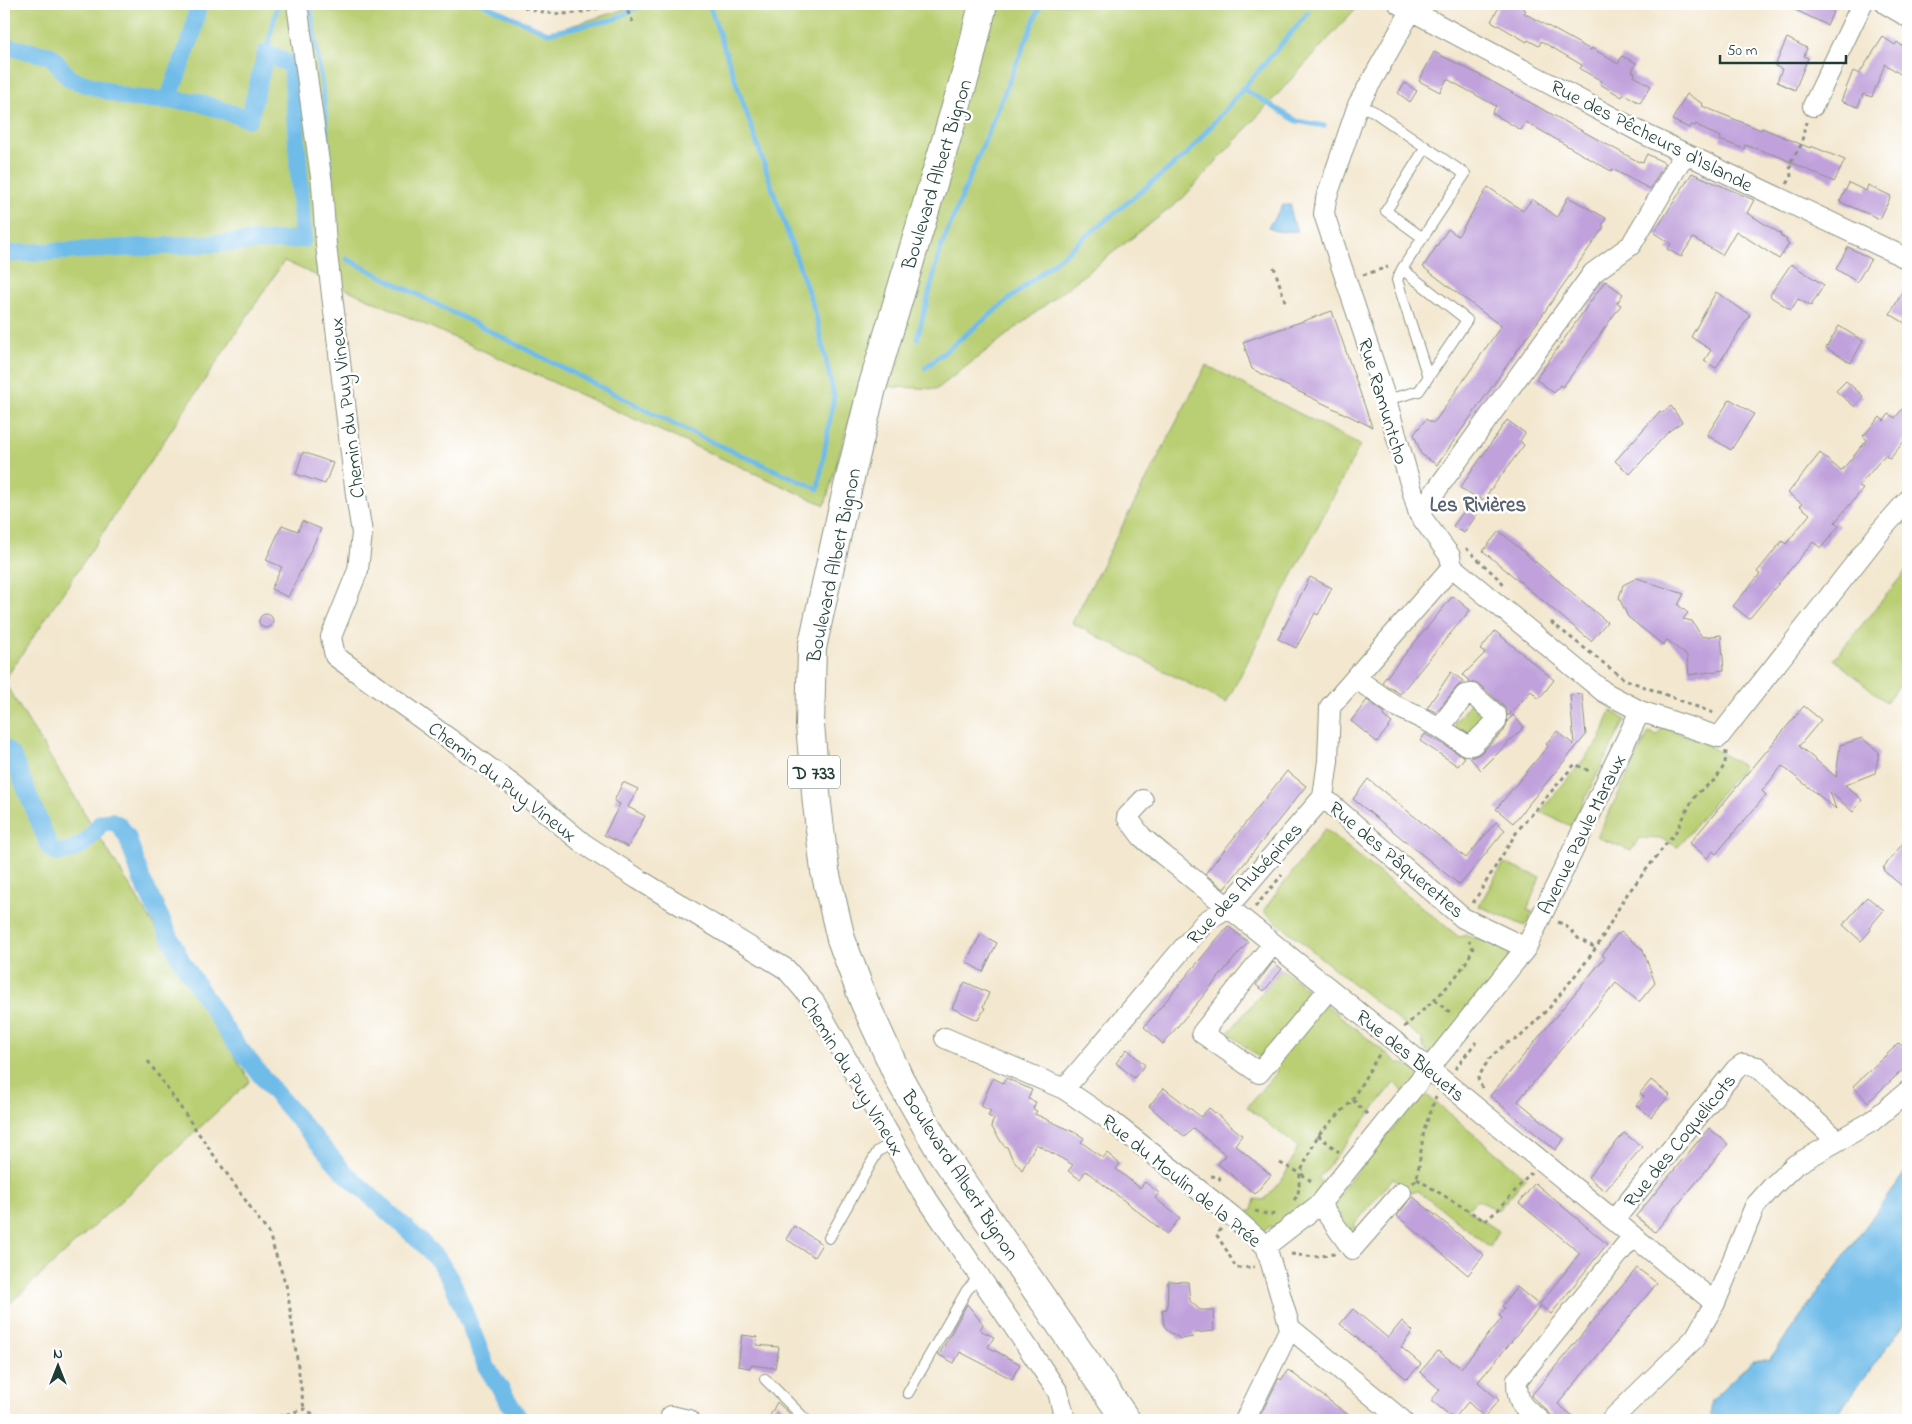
<svg xmlns="http://www.w3.org/2000/svg" width="1912" height="1424" font-family="'Indie Flower',sans-serif">
  <style>
    .green { fill: #bacf73; stroke: #6c8654 }
    .water { fill: #6fbce9; stroke: #477c8e }
    .lines { fill: none; stroke-linecap: round; stroke-linejoin: round }
    .stream { stroke: #6fbce9; stroke-width: 5 }
    .canal { stroke: #6fbce9; stroke-width: 18 }
    .building { fill: #c0a1db }
    .service-casing { stroke: #899282; stroke-width: 12 }
    .minor-casing { stroke: #899282; stroke-width: 22 }
    .primary-casing { stroke: #899282; stroke-width: 30 }
    .path { stroke: #899282; stroke-width: 3; stroke-dasharray: 4 4; stroke-linecap: butt }
    .service { stroke: #fff; stroke-width: 10 }
    .minor { stroke: #fff; stroke-width: 20 }
    .primary { stroke: #fff; stroke-width: 28 }
    .labels { text-anchor: middle; stroke-width: 5; stroke-linejoin: round; paint-order: stroke }
    .shield { fill: #fff; stroke: #627771; stroke-width: 1 }
    .shield-label { font-size: 19px; font-weight: bold; fill: #1f3d34 }
    .street-label { font-size: 20px; fill: #1f3d34; stroke: #fff }
    .neighbourhood-label { font-size: 21px; font-weight: bold; fill: #57606e; stroke: #fff }
  </style>
  <rect width="100%" height="100%" fill="#fff"/>
  <filter id="ink" filterUnits="userSpaceOnUse"><feTurbulence type="fractalNoise" baseFrequency=".02" numOctaves="2"/><feDisplacementMap in="SourceGraphic" scale="10" xChannelSelector="R" yChannelSelector="G"/><feConvolveMatrix kernelMatrix="1 2 1 2 8 2 1 2 1" color-interpolation-filters="sRGB"/></filter>
  <filter id="wash" filterUnits="userSpaceOnUse"><feTurbulence type="fractalNoise" baseFrequency=".0096" numOctaves="4" result="noise"/><feDisplacementMap in="SourceGraphic" scale="20" xChannelSelector="R" yChannelSelector="G"/><feGaussianBlur stdDeviation="1.12" result="paint"/><feColorMatrix in="noise" values="0 0 0 0 0 0 0 0 0 0 0 0 0 0 0 0 0 1.4 0 .05"/><feComposite in="paint" operator="in"/></filter>
  <g filter="url(#wash)">
    <rect width="100%" height="100%" fill="#f3e7cf"/>
    <path class="green" d="M4 4H479L548 33 641 4 1359 5 1182 199 937 389 859 385 825 505 284 261 4 681Z
      M1206 365 1360 445 1226 703 1072 623Z
      M1905 572 1908 575V674L1886 702 1834 659Z
      M4 682 250 1081 4 1309Z
      M1470 703 1485 718V722L1471 736C1463 735 1459 731 1454 724Z
      M1611 710 1625 720 1571 826 1540 812 1600 740Z
      M1663 727 1704 743 1743 766 1678 847 1662 839 1639 838 1631 851 1597 837 1649 732 1657 735Z
      M1325 829 1459 937 1467 935 1510 950 1505 974 1437 1059 1423 1048 1422 1039 1263 911Z
      M1503 863 1540 877 1527 910 1533 912 1525 926 1479 906Z
      M1282 969 1398 1063 1409 1066 1424 1075 1408 1096 1394 1083 1318 1179 1332 1189 1281 1235 1271 1226 1263 1231 1241 1215 1252 1210 1255 1199 1264 1200 1284 1177 1298 1147 1247 1107 1277 1071 1228 1033Z
      M1423 1092 1526 1178 1498 1210 1477 1200 1467 1210 1499 1231 1490 1247 1418 1191 1401 1193 1402 1183 1393 1178 1354 1225 1363 1237 1354 1236 1331 1203Z"/>
    <path class="water" d="M1283 205H1291V217L1298 231C1288 231 1276 234 1268 227Z
      M1908 1168V1319L1833 1420H1711V1400L1753 1360H1769Z"/>
    <g class="lines">
      <path class="stream" d="M310 4 324 100 331 179
        M483 4 548 33 615 19 644 4
        M266 53 278 4
        M1242 88 1297 121 1324 126
        M333 205 334 218
        M347 259 694 434 818 489 834 396 815 312 709 4
        M917 339 941 247 1041 4
        M925 368 1188 153 1308 13"/>
      <path class="canal" d="M4 46 51 56 70 79 129 98 197 102 249 119 266 53 292 65 303 239 4 254
        M168 100 193 32 198 4
        M4 748 12 755 50 848 57 853C78 852 90 839 101 823L111 821 119 825 127 836 142 880 181 960 229 1035 271 1088 343 1171 420 1241 439 1261 454 1286 486 1366 520 1420"/>
    </g>
    <g id="blocks">
      <path class="building" d="M1501 4H1515L1526 10 1524 13 1591 50 1592 48 1618 64 1622 56 1636 63 1632 71 1635 73 1634 76 1651 86 1640 103 1624 94 1622 97 1600 84 1602 81 1580 69 1582 65 1541 41 1539 46 1528 40 1527 42 1491 21Z
        M1783 4H1837L1827 25Z
        M1883 37 1895 45 1897 42 1908 50V79L1885 64 1872 97 1863 94 1858 107 1841 101 1853 71 1859 74Z
        M1787 38 1807 48 1804 56 1808 58 1795 90 1777 82 1782 69 1775 66Z
        M1434 52 1478 74 1639 162 1640 161 1643 162 1647 154 1665 163 1650 189 1612 169 1611 171 1526 122 1521 130 1492 113 1496 106 1447 79 1440 92 1419 81Z
        M1405 83 1417 91 1410 102 1398 93Z
        M1687 94 1703 104 1702 106 1761 130 1762 128 1810 148 1811 146 1845 160 1834 182 1780 157 1745 145 1744 149 1720 140 1721 137 1707 131 1696 124 1695 126 1691 125 1689 128 1672 120Z
        M1692 173 1754 200 1747 213 1781 234 1780 235 1787 240 1786 242 1789 244 1779 259 1736 231 1722 255 1693 238 1681 257 1667 249 1671 244 1654 233Z
        M1849 183 1866 191 1868 185 1891 196 1880 219 1840 202Z
        M1488 187 1523 211 1532 199 1557 217 1568 197 1606 218 1602 226 1604 227 1437 465 1421 454 1414 434 1426 419 1432 423 1436 420 1501 326 1423 267 1448 229 1458 236Z
        M1848 247 1871 259 1857 282 1836 269Z
        M1791 264 1824 285 1811 306 1798 299 1791 310 1771 297 1770 295Z
        M1605 281 1623 294 1617 303 1621 305 1563 387 1560 385 1554 393 1536 379Z
        M1908 282V325L1890 314Z
        M1716 292 1750 315 1716 368 1704 361 1711 350 1691 337Z
        M1332 311 1372 427 1252 369 1243 342Z
        M1839 326 1863 341 1851 363 1826 348Z
        M1846 381 1863 396 1855 407 1836 391Z
        M1730 399 1754 414 1731 450 1707 435Z
        M1908 402V436L1890 459 1885 455 1859 486 1863 489 1835 522 1839 526 1821 548 1813 542 1749 619 1733 606 1760 574 1757 572 1782 541 1786 544 1810 514 1800 506 1802 504 1788 493 1820 453 1841 471 1867 440 1863 436 1880 417 1884 421 1889 414 1895 418Z
        M1671 406 1682 422 1669 431 1630 474 1615 461 1660 411 1662 413Z
        M1507 420 1525 433 1520 441 1524 445 1483 500 1460 488Z
        M303 452 333 463 325 484 296 474Z
        M1472 500 1482 507 1464 533 1453 526Z
        M302 521 321 529 288 597 271 589 282 567 266 560 282 525 298 531Z
        M1499 531 1607 622 1591 641 1483 551Z
        M1310 577 1332 588 1318 615 1315 613 1296 648 1278 639Z
        M1637 578 1684 594 1678 605 1688 613 1683 619 1692 621 1702 637 1721 635 1724 670 1689 675 1687 656 1667 640 1663 645 1628 617 1619 598 1623 585Z
        M1453 596 1470 610 1400 694 1382 682Z
        M259 621a7 7 0 1 1 14 0a7 7 0 1 1-14 0Z
        M1495 631 1554 680 1539 699 1531 691 1508 716 1504 706 1480 685 1470 682 1463 675 1485 653 1480 650Z
        M1451 672 1463 681 1456 688 1436 712 1427 708Z
        M1582 694 1586 735 1513 823 1496 809 1548 746 1546 744 1557 731 1574 745 1570 695Z
        M1367 700 1385 713 1383 716 1392 723 1377 742 1351 721Z
        M1804 706 1821 720 1799 746 1836 777 1840 745 1862 738 1879 752 1875 773 1845 785 1862 800 1853 812 1830 792 1836 809 1782 766 1762 791 1766 795 1716 854 1713 851 1707 858 1690 843Z
        M1513 715 1524 727 1481 770 1470 758 1480 754 1504 731 1508 720Z
        M1425 734 1465 757 1458 766 1420 741Z
        M1287 771 1306 786 1224 889 1205 874Z
        M1368 779 1466 858 1496 822 1505 830 1460 885 1353 799Z
        M623 782 638 789 628 807 645 816 628 847 604 835 620 804 614 801Z
        M1908 837V891L1883 870 1885 868H1883Z
        M1867 897 1884 910 1869 928 1871 930 1861 941 1843 925Z
        M1228 926 1248 942 1163 1044 1144 1027Z
        M1621 932 1643 950 1655 983 1639 1002 1616 983 1518 1101 1564 1139 1555 1150 1490 1096 1605 957 1602 955 1617 934 1618 935Z
        M981 934 997 943 983 972 966 962Z
        M1273 962 1282 969 1264 991 1256 985Z
        M965 982 989 993 983 1007 985 1008 978 1020 952 1008Z
        M1899 1043 1908 1052V1065L1868 1102 1853 1086Z
        M1127 1049 1145 1065 1134 1078 1116 1063Z
        M993 1078 1003 1083 1006 1078 1032 1090 1028 1099 1036 1102 1033 1109 1037 1111 1035 1114 1078 1134 1084 1138 1081 1142 1103 1158 1107 1153 1120 1164 1116 1169 1140 1188 1145 1182 1159 1193 1155 1198 1180 1218 1167 1234 1086 1171 1080 1179 1068 1171 1073 1165 1036 1144 1022 1170 1012 1158 1007 1147 1004 1146 991 1126 994 1119 988 1116 991 1111 981 1106Z
        M1651 1080 1670 1095 1651 1117 1636 1105 1644 1096 1640 1093Z
        M1164 1088 1201 1117 1209 1108 1242 1135 1235 1145 1271 1175 1255 1194 1218 1164 1226 1155 1193 1128 1185 1137 1149 1106Z
        M1709 1128 1728 1144 1655 1232 1636 1216Z
        M1624 1133 1642 1147 1605 1191 1588 1177Z
        M1535 1183 1607 1244 1551 1314 1541 1306 1478 1382 1499 1400 1484 1417 1468 1402 1454 1419 1431 1400 1440 1390 1420 1372 1438 1351 1461 1368 1502 1318 1499 1316 1505 1308 1502 1306 1517 1287 1539 1305 1580 1253 1519 1203Z
        M1412 1196 1484 1255 1468 1275 1397 1216Z
        M794 1226 822 1244 814 1257 786 1239Z
        M1637 1268 1657 1283 1558 1404 1578 1420H1557L1531 1396Z
        M1168 1281 1188 1282 1190 1301 1200 1310H1213L1214 1331 1194 1333 1193 1337 1181 1339 1168 1331 1164 1325 1162 1310 1167 1309Z
        M967 1304 983 1324 980 1330 994 1337 988 1347 1020 1364 1012 1379 960 1352 954 1363 939 1355Z
        M1353 1309 1388 1338 1402 1321 1413 1331 1401 1347 1421 1364 1407 1379 1340 1324Z
        M742 1335 757 1337 756 1345 779 1347 775 1368 751 1365 750 1368 738 1366Z
        M1288 1370 1306 1383 1355 1420H1258L1279 1378 1281 1380Z
        M777 1402 790 1414 787 1420H768Z"/>
    </g>
  </g>
  <g filter="url(#ink)">
    <use href="#blocks" fill-opacity="0" stroke="#899282" stroke-width="1"/>
    <g class="lines">
      <defs>
        <path id="service" d="M1358 105 1373 111 1465 174 1402 269 1467 320 1419 391 1386 400
          M1423 238 1386 211 1426 147
          M1402 269 1397 280 1428 377
          M829 1238 878 1151 893 1143
          M765 1379 806 1420
          M908 1393 967 1290 980 1277"/>
        <path id="minor" d="M297 4 322 184 326 245 356 495 362 533 358 570 331 637 335 656 513 785 584 844 638 879 786 969 815 1003 917 1184 1058 1392 1065 1420
          M1399 4 1644 134 1908 259
          M1886 4 1908 17
          M1411 11 1358 105 1326 199 1324 214 1386 400 1419 514 1450 556 1452 567 1604 692 1640 711 1719 737 1883 528 1908 500
          M1813 106 1862 4
          M1419 514 1593 273 1631 245 1685 153
          M1355 678 1394 705 1437 726 1466 745H1472L1496 722V715L1472 694 1465 695 1440 727
          M1323 797 1463 918 1526 948
          M1143 800 1127 817 1142 837 1162 854 1429 1069 1715 1303
          M1273 944 1202 1033 1259 1073 1329 989
          M945 1038 1064 1089 1111 1121 1232 1216 1266 1246 1290 1328 1402 1420
          M1064 1089 1206 921 1227 908 1323 797 1328 761 1330 707 1452 567
          M1320 1204 1352 1249 1401 1193
          M1614 1220 1736 1069 1743 1064 1758 1067 1836 1140
          M1266 1246 1320 1204 1526 948 1640 711
          M671 1416 689 1420
          M1245 1420 1290 1328
          M1540 1420C1522 1406 1517 1405 1517 1380L1633 1236
          M1611 1420 1695 1338 1715 1303 1755 1206 1774 1185 1795 1165 1871 1122 1908 1091"/>
        <path id="primary" d="M983 4 969 63 872 388 842 511 812 648 810 725 817 804 825 871 841 939 864 1001 900 1080 940 1150 1126 1420"/>
      </defs>
      <use href="#service" class="service-casing"/>
      <use href="#minor" class="minor-casing"/>
      <use href="#primary" class="primary-casing"/>
      <path class="path" d="M517 4C546 17 580 17 609 4
        M624 4 633 22
        M1787 184 1791 178 1790 163 1801 145 1806 122
        M1274 267 1286 304
        M1363 275 1388 267
        M1466 548 1505 585
        M1551 622 1624 679 1716 714
        M1473 903 1518 830 1575 764 1591 772
        M1255 907 1282 875
        M1558 922 1565 925 1579 939 1596 948
        M1434 1000 1451 1013
        M1404 1027C1429 1005 1459 980 1473 949L1469 941
        M148 1061 269 1234 287 1288 304 1409
        M1455 1069 1476 1042
        M1482 1088 1478 1078 1489 1059 1505 1044 1519 1038 1550 1007 1585 963 1598 945 1625 897 1677 830 1693 799 1699 792 1716 779 1725 764 1726 751
        M1353 1100 1368 1115
        M1318 1135 1339 1152
        M1280 1163 1300 1173 1314 1183
        M1211 1176 1219 1177 1222 1184
        M1417 1179 1485 1221 1498 1210 1531 1173
        M1413 1183 1417 1179 1424 1130 1436 1096
        M1294 1200 1298 1195 1300 1173 1318 1135 1350 1103 1381 1051
        M1255 1211 1270 1215 1278 1213
        M1221 1229 1216 1234 1227 1251 1236 1268 1255 1267
        M1291 1254 1314 1257 1335 1254
        M272 1420 277 1417 304 1409 324 1420"/>
      <use href="#service" class="service"/>
      <use href="#minor" class="minor"/>
      <use href="#primary" class="primary"/>
    </g>
  </g>
  <g class="labels">
    <rect class="shield" x="788" y="755.5" width="52" height="33" rx="4"/>
    <g class="shield-label">
      <text x="814" y="779">D 733</text>
    </g>
    <g class="street-label">
      <text transform="translate(1652 135) rotate(27)" y="7">Rue des Pêcheurs d'Islande</text>
      <text transform="translate(936 174) rotate(-73)" y="7">Boulevard Albert Bignon</text>
      <text transform="translate(1384 401) rotate(73)" y="7">Rue Ramuntcho</text>
      <text transform="translate(346 408) rotate(-97)" y="7">Chemin du Puy Vineux</text>
      <text transform="translate(833 565) rotate(-78)" y="7">Boulevard Albert Bignon</text>
      <text transform="translate(503 781) rotate(38)" y="7">Chemin du Puy Vineux</text>
      <text transform="translate(1581 834) rotate(-64)" y="7">Avenue Paule Maraux</text>
      <text transform="translate(1397 859) rotate(40)" y="7">Rue des Pâquerettes</text>
      <text transform="translate(1244 883) rotate(-47)" y="7">Rue des Aubépines</text>
      <text transform="translate(1411 1055) rotate(39)" y="7">Rue des Bleuets</text>
      <text transform="translate(853 1075) rotate(59)" y="7">Chemin du Puy Vineux</text>
      <text transform="translate(1679 1140) rotate(-51)" y="7">Rue des Coquelicots</text>
      <text transform="translate(961 1175) rotate(57)" y="7">Boulevard Albert Bignon</text>
      <text transform="translate(1182 1180) rotate(39)" y="7">Rue du Moulin de la Prée</text>
    </g>
    <g class="neighbourhood-label">
      <text x="1478" y="511">Les Rivières</text>
    </g>
  </g>
  <rect width="1912" height="1424" fill="none" stroke="#fff" stroke-width="20"/>
  <g transform="translate(58 1366)" stroke="#ffffff" stroke-width="4" paint-order="stroke">
  <path d="M0-4L9 19L0 12L-9 19Z" fill="#1f3d34"/>
  <text y="-8" font-size="14" font-weight="bold" text-anchor="middle" fill="#1f3d34">N</text>
  </g>
  <path d="M1720 55v8h126v-8" fill="none" stroke="#1f3d34" stroke-width="2.5"/>
  <text x="1727" y="55" font-size="15" fill="#1f3d34" stroke="#ffffff" stroke-width="4" paint-order="stroke">50 m</text>
</svg>
